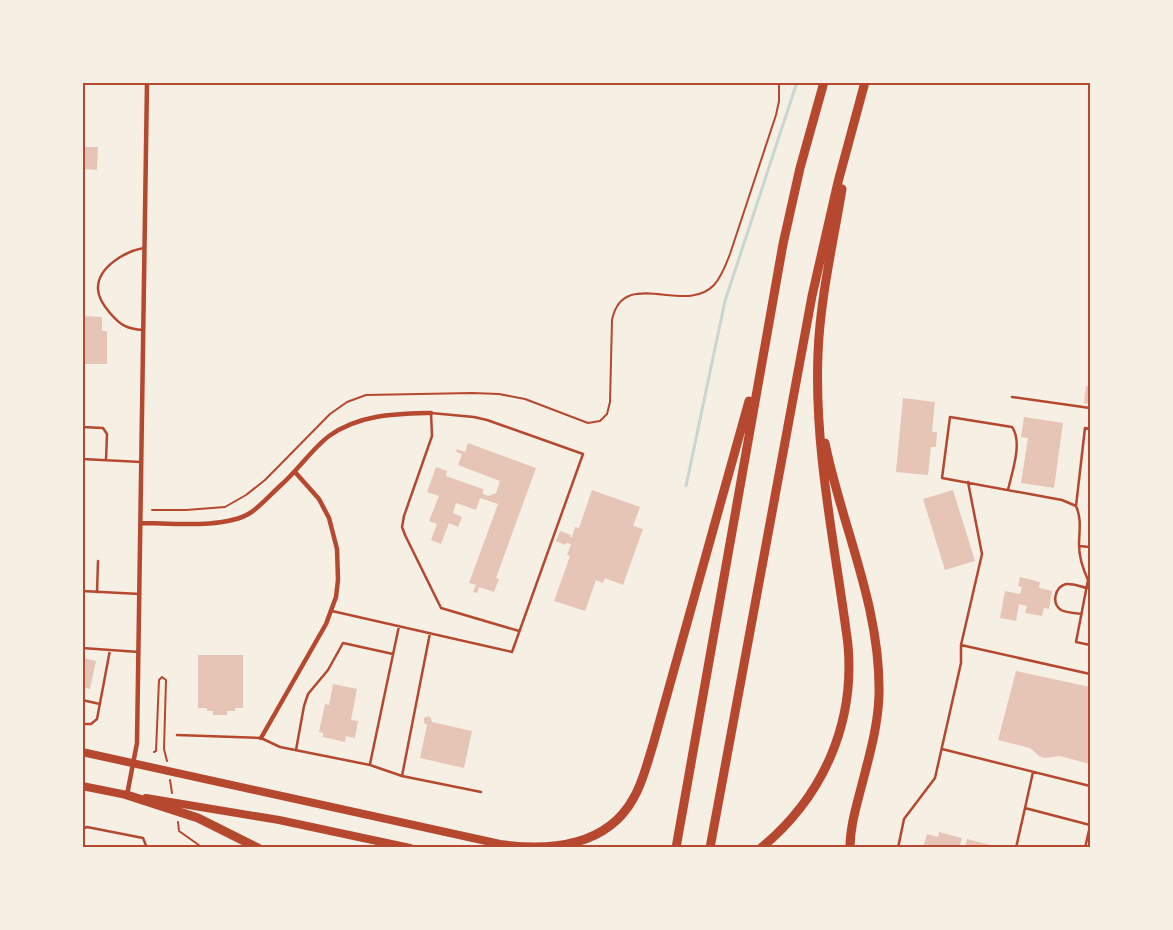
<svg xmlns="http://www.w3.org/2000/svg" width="1173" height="930" font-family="Mulish,sans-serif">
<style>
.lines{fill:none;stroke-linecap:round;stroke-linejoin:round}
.stream{stroke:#c9d6d2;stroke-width:3}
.building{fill:#e6c5b7}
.path{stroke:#b5482f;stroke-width:2}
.service{stroke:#b5482f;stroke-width:2.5}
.minor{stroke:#b5482f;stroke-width:4.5}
.primary{stroke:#b5482f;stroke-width:8}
.trunk{stroke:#b5482f;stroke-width:8}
.motorway{stroke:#b5482f;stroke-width:9}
.neatline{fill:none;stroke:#b5482f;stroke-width:2}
</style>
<rect width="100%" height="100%" fill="#f6efe4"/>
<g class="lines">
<path class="stream" d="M686,486L725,301L797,82"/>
</g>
<path class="building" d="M82,147H98L97,170L85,169V165H82Z
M82,316L102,317V331H107V364H82Z
M1086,386H1090V404L1084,403Z
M903,398L935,402L932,432H937L936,447H931L928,475L896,472Z
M1024,417L1063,423L1054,488L1021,483L1028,438L1021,437Z
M468,443L536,468L496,578L499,579L494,592L479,587L477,593L473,592L476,585L469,583L498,504L480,498L476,510L456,503L453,513L462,517L458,527L449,523L441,544L431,540L437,524L429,521L439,496L427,492L436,467L447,471L446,476L483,489V494L488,496L496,493L500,481L458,465L462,454L456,452L457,449L465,452Z
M592,490L640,507L633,526L643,529L623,585L605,578L603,583L596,580L585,611L554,601L570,556L567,555L571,544L566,543L565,545L556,541L560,531L571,535L570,537H572L575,527L579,528Z
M953,490L975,561L945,570L923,499Z
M1020,577L1040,582L1039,588L1052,591L1049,609L1044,608L1042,616L1025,613L1027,606L1019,604L1016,621L1000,618L1005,591L1020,594L1022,587L1018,586Z
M198,655H243V708H235V711H227V715H213V711H207V708H198Z
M82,658L96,661L90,689L82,687Z
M1016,671L1090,687V764L1060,756L1044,758L1039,756L1030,748L998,740Z
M333,684L357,689L351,720L358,721L355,738L346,736L345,742L323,737V733L319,732L325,704L329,705Z
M428,716L431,718L432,722L472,731L464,768L420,758L427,725L424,723V718Z
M939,832L962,838L959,848H923L927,834L938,837Z
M967,839L998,847V848H965Z"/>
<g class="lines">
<path class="path" d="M152,510H186L225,507L246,495L265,480L330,414L347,402L366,395L472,393L499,394L525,399L588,423L600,421L607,414L610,402L612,320C623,266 685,316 714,285C722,276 726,264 730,254L776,115L779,101V82
M154,752L156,751L159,680L162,677L166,680L164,749L167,761
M170,780L172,793
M178,822L179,831L203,848"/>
<path class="service" d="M143,330C127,329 120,325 110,313C104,306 98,298 98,289C97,267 126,251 144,248
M1012,397L1090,408
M82,427L103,428L107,434L106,460
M82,459L141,462
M1008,490C1012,472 1023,442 1012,427L950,417L942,478L1062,500L1076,506C1082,519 1079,532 1079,545C1079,558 1083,569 1088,580L1090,581
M1076,506L1085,428L1090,429
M1079,546L1090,547
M1088,580L1076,642L1090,645
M82,591L140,594
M97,592L98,561
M332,611L512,652L583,454L487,420L474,417L431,413L432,436L404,516L402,527L405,535L441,608L519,631
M1081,614C1075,613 1067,613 1061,610C1051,603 1055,587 1066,584C1073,583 1081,587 1087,588
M961,645L1090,674
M82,648L139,652
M82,700L100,704
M82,724H91L97,719L110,650
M177,735L261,738L280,747L370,765L402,776L481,792
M942,749L1090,786
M296,750L304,706L308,694L328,670L343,643L393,654
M370,764L399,626
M402,776L430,633
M1025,808L1033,772
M82,829L87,827L143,838L147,848
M898,848L904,819L935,778L961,663V645L982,554L968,482
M1016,848L1025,808L1090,825
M1085,848L1090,826"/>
<path class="minor" d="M141,523C170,523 225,529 250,513C261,506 271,494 281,485C297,471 313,448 329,436C360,414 395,414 431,413
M261,738L326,624L336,597L338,580L337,549L329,518L319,499L295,472
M127,795L137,743L147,82"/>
<path class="primary" d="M146,798L279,820L410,848"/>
<path class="trunk" d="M82,752L509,846
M82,786L127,795"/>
<path class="motorway" d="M825,443C842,527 881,607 879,695C878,727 869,757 861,788C856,808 850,827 850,848
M127,795L198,818L258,848
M504,845C551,851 607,846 633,799C643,783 647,763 653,745L749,401
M676,848L783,244L800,168L824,82
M710,848L812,296L838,182L865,82
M761,848C823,797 855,724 848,645C836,549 814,452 818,354C820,299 833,244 842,189"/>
</g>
<rect width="1173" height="930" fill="none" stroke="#f6efe4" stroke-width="168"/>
<rect x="84" y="84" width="1005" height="762" class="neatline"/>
</svg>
